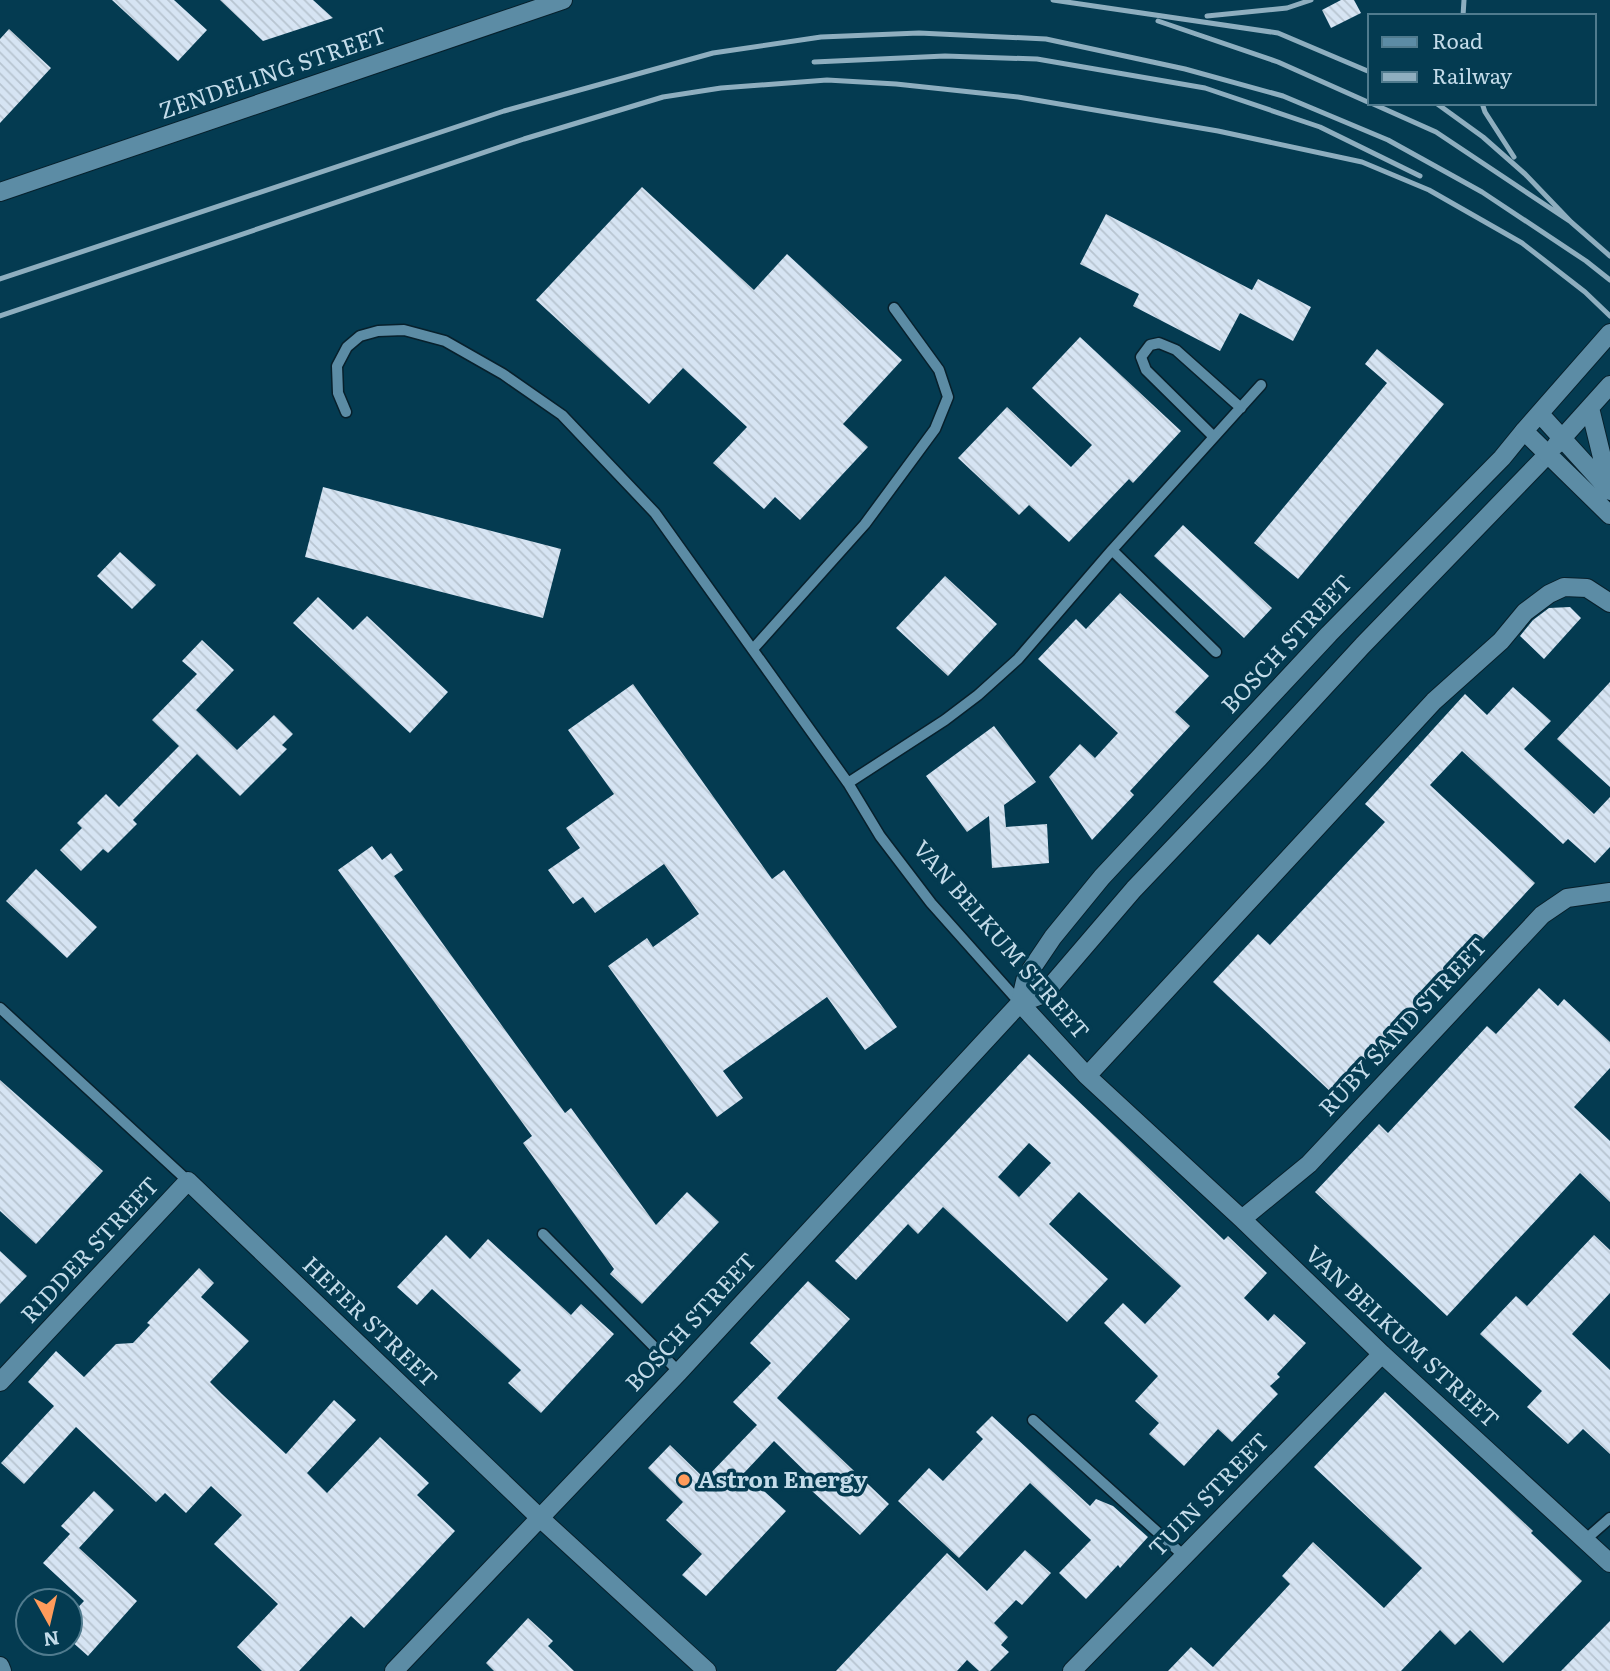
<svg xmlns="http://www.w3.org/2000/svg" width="1610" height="1671" font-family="Literata,serif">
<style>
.building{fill:url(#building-back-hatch);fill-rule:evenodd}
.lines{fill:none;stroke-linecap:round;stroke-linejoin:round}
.service-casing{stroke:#07202c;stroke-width:13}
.minor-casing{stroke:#07202c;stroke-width:20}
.tertiary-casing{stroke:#07202c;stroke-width:20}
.service{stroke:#5c8ca5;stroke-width:10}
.minor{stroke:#5c8ca5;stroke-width:18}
.tertiary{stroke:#5c8ca5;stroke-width:18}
.rail{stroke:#8eaebf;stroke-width:5}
.poi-dot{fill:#ff9b5b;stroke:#043b51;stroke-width:2.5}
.labels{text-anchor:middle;stroke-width:7;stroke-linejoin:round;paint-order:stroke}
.street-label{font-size:23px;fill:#c3dbe9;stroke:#043b51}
.poi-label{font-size:23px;font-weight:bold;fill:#c3dbe9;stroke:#043b51;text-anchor:start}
</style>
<defs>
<pattern id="building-back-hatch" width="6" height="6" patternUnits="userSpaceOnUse" patternTransform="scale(1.75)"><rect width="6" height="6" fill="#d6e4f3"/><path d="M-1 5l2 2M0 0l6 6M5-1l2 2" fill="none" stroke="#b7c4d0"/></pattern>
</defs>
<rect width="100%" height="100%" fill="#043b51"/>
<path class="building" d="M112,0H174L207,30L178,61Z
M220,0H313L333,18L263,41Z
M1341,0H1354L1361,13L1331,28L1322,10Z
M9,29L51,68L0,123V39Z
M642,187L754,290L787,254L902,360L843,424L868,447L800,520L775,497L764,509L713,463L747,427L683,368L649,404L536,300Z
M1106,214L1252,290L1258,279L1311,307L1293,341L1240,313L1220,351L1133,306L1139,294L1080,264Z
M1080,337L1181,431L1133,483L1129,479L1069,542L1029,505L1019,515L958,458L1007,407L1071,467L1092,445L1032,388Z
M1377,349L1444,404L1298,579L1254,543L1387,383L1365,364Z
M323,487L561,549L543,618L305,557Z
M1183,525L1272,608L1244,638L1154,556Z
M120,552L156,585L132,609L97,576Z
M945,576L997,624L948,676L896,628Z
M1120,593L1209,676L1175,712L1190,726L1130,791L1134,795L1092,840L1049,777L1080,744L1095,758L1118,733L1038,659L1076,619L1086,629Z
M318,597L353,630L367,616L448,692L410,733L293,623Z
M1570,607L1581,618L1544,659L1520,636L1533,620L1549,608Z
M202,640L234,670L196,710L237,750L274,715L293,734L282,745L287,749L240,796L197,754L133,820L137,824L108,853L103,849L81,871L60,850L82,828L77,823L106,794L119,807L179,746L152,720L197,674L182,661Z
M1610,682V787L1557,739Z
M633,684L772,879L784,870L897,1027L865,1050L827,997L723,1071L743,1098L717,1117L608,966L647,938L653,947L699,914L664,864L595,913L583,897L573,904L548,870L580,848L566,828L614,794L568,730Z
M1513,687L1551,721L1524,749L1594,814L1610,797V847L1595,863L1568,839L1563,844L1462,751L1430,785L1535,883L1394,1035L1391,1032L1333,1094L1213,982L1258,934L1270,945L1385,822L1365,804L1465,694L1487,715Z
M994,726L1036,782L1004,805L1006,827L1047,824L1049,863L992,868L989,816L967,832L926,776Z
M372,846L382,860L391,853L403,870L394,876L565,1113L571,1108L656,1225L687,1192L719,1222L642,1304L610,1274L614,1269L523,1143L532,1136L338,870Z
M36,869L97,927L67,958L6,901Z
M1539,988L1558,1006L1564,999L1610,1042V1068L1574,1107L1610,1141V1202L1580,1173L1447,1316L1315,1192L1379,1124L1388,1133L1487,1026L1496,1034Z
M1029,1054L1224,1240L1228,1236L1267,1273L1244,1298L1268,1321L1274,1314L1306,1343L1277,1374L1280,1377L1270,1386L1278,1394L1232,1442L1218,1429L1184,1466L1149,1434L1159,1423L1135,1401L1158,1376L1104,1323L1123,1303L1145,1324L1181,1286L1079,1192L1049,1224L1108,1279L1067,1322L943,1207L918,1234L908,1224L856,1280L835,1261ZM1029,1143L1051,1163L1019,1197L998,1177Z
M0,1080L103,1171L36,1244L0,1211Z
M446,1235L470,1259L488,1239L571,1315L581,1304L614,1334L541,1413L508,1383L521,1370L432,1289L417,1305L397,1287Z
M1594,1235L1610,1250V1293L1572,1334L1610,1370V1454L1583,1429L1568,1444L1527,1407L1542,1391L1480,1334L1516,1296L1527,1306Z
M0,1251L27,1276L0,1304Z
M199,1268L214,1283L201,1297L249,1341L210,1382L222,1394L286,1454L334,1400L356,1420L307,1473L327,1493L380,1437L429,1483L417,1495L455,1531L364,1628L351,1616L299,1671H262L237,1647L278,1604L214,1544L242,1515L211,1486L186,1513L165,1493L156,1502L76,1427L24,1484L1,1463L54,1406L28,1382L56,1351L84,1377L116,1344L133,1343L150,1325L147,1323Z
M808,1281L850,1319L777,1398L889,1504L860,1535L812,1491L818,1484L774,1441L744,1473L786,1511L706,1596L682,1575L702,1554L666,1520L683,1502L648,1468L670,1445L705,1479L757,1425L733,1402L771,1363L750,1343Z
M1385,1392L1533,1531L1531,1533L1582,1581L1503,1663L1470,1630L1455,1645L1440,1630L1401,1671H1168L1191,1647L1213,1667L1290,1584L1282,1576L1313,1542L1384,1608L1422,1568L1314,1467Z
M992,1416L1090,1506L1096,1499L1113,1506L1148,1537L1120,1568L1118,1565L1086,1599L1059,1573L1091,1540L1030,1483L959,1558L898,1501L929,1468L943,1481L983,1439L976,1432Z
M94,1491L114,1510L79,1548L137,1601L88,1656L70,1640V1616L84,1601L43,1563L70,1534L61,1526Z
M1025,1550L1051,1573L1022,1605L1016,1600L994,1623L1008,1637L1001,1645L1009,1652L990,1671H979L967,1660L957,1671H836L947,1553L987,1591Z
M528,1618L553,1641L548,1646L574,1671H494L486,1663Z
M1610,1621V1671H1561Z"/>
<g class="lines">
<g class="service-casing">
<path id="service" d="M346,412L338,393L337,366L347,347L360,336L378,331L404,330L445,341L503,374L562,415L655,513L848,783L880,836L931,903L1020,1003
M1214,437L1146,370L1141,357L1150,345L1159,343L1176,350L1241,408
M1112,550L1216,652
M753,649L865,524L935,429L948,397L939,370L894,308
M848,783L945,720L978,695L1018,659L1112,550L1261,385
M0,1008L188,1181
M543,1234L679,1372
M1033,1420L1184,1556
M1585,1540L1610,1518"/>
</g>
<g class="minor-casing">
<path id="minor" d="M0,192L563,0
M1020,1003L1087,1076L1242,1219L1382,1354L1610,1563
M1020,1003L1026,977L1053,937L1102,877L1329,634L1502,458L1524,431
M1087,1076L1434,701L1501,641L1525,612L1549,594L1564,587L1587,588L1610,603
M1242,1219L1309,1164L1542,915L1567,898L1610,892
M0,1382L188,1181L540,1518L707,1671
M0,1666L2,1671
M394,1671L679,1372L1020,1003L1044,994L1134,889L1259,758L1363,645L1548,454
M1072,1671L1382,1354"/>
</g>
<g class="tertiary-casing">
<path id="tertiary" d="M1610,333L1524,431L1610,515
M1590,408L1609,486
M1540,414L1610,491
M1556,445L1610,385"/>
</g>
<use href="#service" class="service"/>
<use href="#minor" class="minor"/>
<use href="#tertiary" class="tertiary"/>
<path class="rail" d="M1053,0L1278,33L1370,72
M1207,16L1287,8L1311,0
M1463,16L1464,0
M1158,21L1278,62L1370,103
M814,62L945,56L1037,59L1205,88L1320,127L1420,176
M1371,103L1436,132L1571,222
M1436,103L1483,137L1525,174L1571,222L1610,256
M1482,103L1485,112L1514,157
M0,279L504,111L713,53L821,37L919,33L1046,39L1185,69L1283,96L1388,140L1482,192L1586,261L1610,280
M0,316L524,139L663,97L721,88L827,80L896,84L1018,97L1218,131L1362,162L1429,190L1522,243L1585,292L1610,316"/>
</g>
<circle class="poi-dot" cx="684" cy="1480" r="7"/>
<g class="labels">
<g class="street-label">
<text transform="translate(273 73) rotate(-19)" y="8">ZENDELING STREET</text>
<text transform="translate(1287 644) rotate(-47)" y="8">BOSCH STREET</text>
<text transform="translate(1001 940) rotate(49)" y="8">VAN BELKUM STREET</text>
<text transform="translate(1403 1027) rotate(-47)" y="8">RUBY SAND STREET</text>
<text transform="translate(90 1250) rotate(-47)" y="8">RIDDER STREET</text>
<text transform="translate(370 1322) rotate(44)" y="8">HEFER STREET</text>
<text transform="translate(691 1322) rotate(-47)" y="8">BOSCH STREET</text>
<text transform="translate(1402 1337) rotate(43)" y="8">VAN BELKUM STREET</text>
<text transform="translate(1209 1495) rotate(-46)" y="8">TUIN STREET</text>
</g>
<g class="poi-label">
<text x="698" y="1488">Astron Energy</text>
</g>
</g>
<rect x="1368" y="14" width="228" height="91" fill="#043b51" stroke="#507b8e" stroke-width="2"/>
<rect x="1382" y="37" width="35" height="10" fill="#5c8ca5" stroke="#507b8e" stroke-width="2"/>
<text x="1432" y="49" font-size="21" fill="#c3dbe9">Road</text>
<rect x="1382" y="72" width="35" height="10" fill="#8eaebf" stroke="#507b8e" stroke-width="2"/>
<text x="1432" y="84" font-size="21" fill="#c3dbe9">Railway</text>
<g transform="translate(49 1622) rotate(172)"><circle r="33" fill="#043b51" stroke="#507b8e" stroke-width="2"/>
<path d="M0-5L12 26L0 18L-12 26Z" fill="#ff9b5b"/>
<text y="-10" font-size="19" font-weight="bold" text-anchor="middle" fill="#c3dbe9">N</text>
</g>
</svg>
